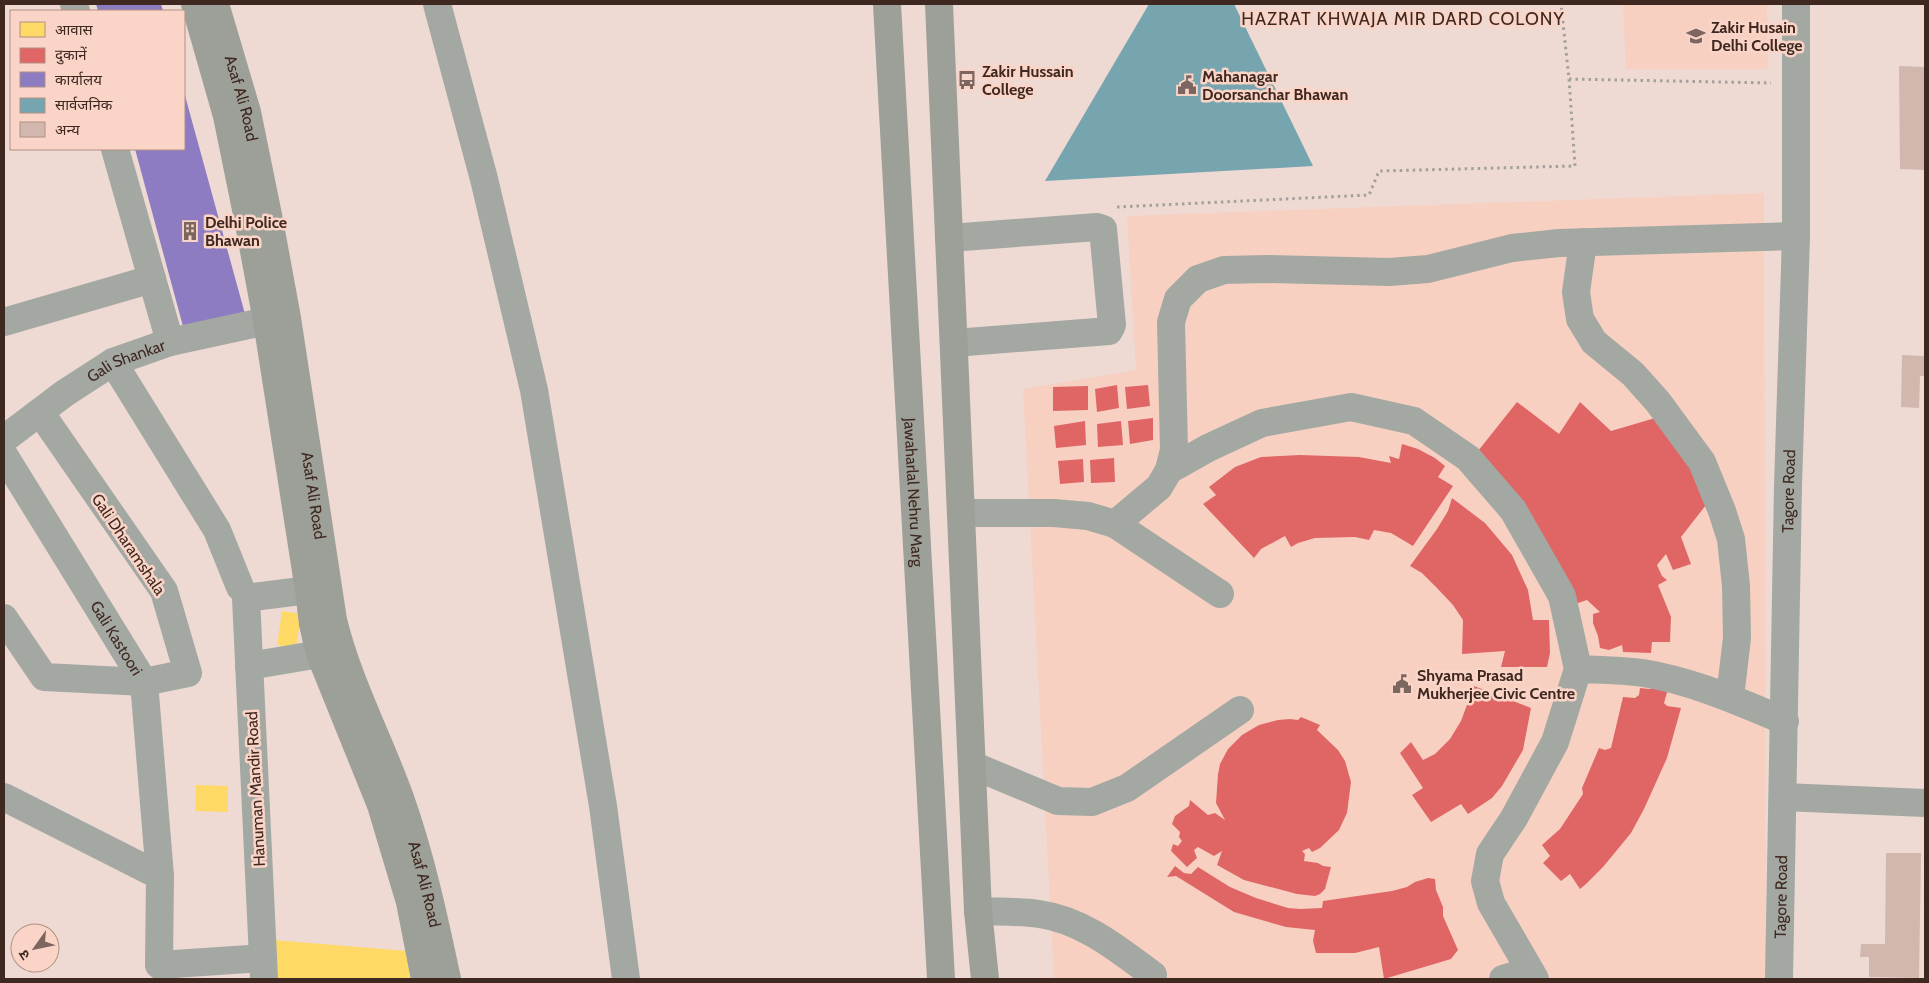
<svg xmlns="http://www.w3.org/2000/svg" width="1929" height="983" font-family="Cabin,'Noto Sans Devanagari',sans-serif">
<style>
.built{fill:#f7d0c1}
.homes{fill:#ffd966}
.shops{fill:#e06666}
.offices{fill:#8e7cc3}
.public{fill:#76a5af}
.building{fill:#d1b7ae}
.lines{fill:none;stroke-linecap:round;stroke-linejoin:round}
.path{stroke:#a2a09b;stroke-width:3;stroke-dasharray:2.5 4;stroke-linecap:butt}
.minor{stroke:#a3a8a3;stroke-width:28}
.major{stroke:#9ca099;stroke-width:28}
.labels{text-anchor:middle;stroke-width:5;stroke-linejoin:round;paint-order:stroke}
.poi-label{font-size:16px;font-weight:bold;fill:#3f2820;stroke:#fad5c7;text-anchor:start}
.street-label{font-size:16px;fill:#3f2820;stroke:#fad5c7}
.neighbourhood-label{font-size:18px;letter-spacing:1px;fill:#3f2820;stroke:#fad5c7}
</style>
<rect width="100%" height="100%" fill="#eedad3"/>
<path class="built" d="M1623,4H1767L1768,69H1626Z
M1764,193L1766,979H1054L1023,389L1136,370L1127,216Z"/>
<path class="homes" d="M282,611L301,614L296,648L277,645Z
M196,785L228,786V812L195,811Z
M273,940L407,951L410,979H273Z"/>
<path class="shops" d="M1117,385L1119,408L1097,412L1095,389Z
M1148,385L1150,406L1127,409L1125,387Z
M1088,386V410L1053,411V387Z
M1517,402L1559,434L1580,402L1611,431L1662,416L1713,496L1681,537L1691,564L1673,570L1666,554L1657,565L1662,576L1667,580L1658,585L1671,617L1670,642H1652L1651,653L1623,652L1622,645L1609,650L1600,648L1598,636L1593,623V614L1600,612L1587,600L1578,603L1569,596L1478,451Z
M1153,418V440L1130,444L1128,421Z
M1085,421L1086,445L1056,448L1054,426Z
M1121,421L1123,445L1098,447L1097,424Z
M1402,444L1418,449L1435,458L1445,466L1438,477L1453,486L1413,546L1391,533L1374,530L1369,540L1355,537L1315,538L1298,543L1291,547L1285,536L1261,549L1254,558L1203,504L1216,495L1209,487L1235,467L1261,457L1300,455L1359,457L1391,463L1389,456L1399,459Z
M1114,458L1115,482L1091,483L1090,460Z
M1083,459L1084,482L1060,484L1058,461Z
M1452,498L1485,523L1512,555L1528,590L1533,620H1549L1550,653L1547,667H1501L1505,651L1462,654L1463,620L1453,605L1436,587L1422,573L1410,566L1437,529L1448,511Z
M1474,686L1531,708L1523,750L1502,786L1492,798L1468,814L1461,804L1431,822L1412,795L1423,788L1400,753L1411,742L1423,760L1435,754L1450,739L1461,721Z
M1664,686L1668,689L1664,703L1667,706L1681,708L1667,758L1644,809L1631,833L1603,867L1586,884L1580,889L1570,874L1561,881L1543,863L1550,856L1542,845L1560,829L1583,794L1582,788L1599,748L1605,750L1611,748L1623,697L1635,698L1639,695L1640,688L1649,689Z
M1301,717L1320,725L1317,730L1338,750L1345,761L1351,782L1347,813L1339,830L1320,848L1312,852L1309,848L1302,851L1305,854L1304,861L1318,863L1323,866L1331,867L1325,889L1320,894L1315,896L1297,894L1244,880L1217,865L1222,851L1214,856L1198,847L1194,850L1197,858L1187,867L1171,851L1173,844L1178,846L1182,841L1179,837L1180,832L1172,824L1175,816L1189,806L1190,800L1208,815L1215,813L1225,820L1216,803L1218,774L1220,764L1228,749L1242,735L1259,725L1278,720L1290,719L1298,720Z
M1175,866L1184,873L1191,874L1198,867L1230,887L1256,898L1288,908L1300,909L1322,908L1323,901L1392,891L1407,887L1415,882L1428,878L1435,879L1436,890L1443,907V916L1458,950L1451,959L1384,979L1379,947L1355,953H1316L1313,941L1315,930L1286,927L1234,912L1176,876L1167,877Z"/>
<path class="offices" d="M96,4H161L163,11H98Z
M184,92L245,314L184,330L135,149H184Z"/>
<path class="public" d="M1149,4H1234L1313,166L1045,181Z"/>
<path class="building" d="M1899,66L1925,67V170L1900,169Z
M1902,355L1925,356V376H1920L1919,408L1901,407Z
M1886,853H1921L1919,978L1869,977V957H1860L1861,944H1885Z"/>
<g class="lines">
<path class="path" d="M1569,79L1771,83
M1117,207L1369,195L1379,171L1575,166L1569,79L1561,4"/>
<g class="minor">
<path d="M74,4L76,11"/>
<path d="M437,4L484,179L534,390L603,806L626,979"/>
<path d="M115,149L170,342"/>
<path d="M949,238L1097,227L1103,229L1112,325L1109,331L954,343"/>
<path d="M1583,242L1576,292L1580,319L1594,342L1633,374L1658,402L1702,462L1722,511L1731,539L1736,586L1737,638L1730,697"/>
<path d="M4,322L152,279"/>
<path d="M113,362L217,530L240,587"/>
<path id="s1" d="M4,439L65,393L113,362L170,342L267,321"/>
<path id="s2" d="M4,455L144,682L160,876"/>
<path d="M1169,470L1174,450L1171,322L1178,299L1198,279L1224,270L1267,269L1389,272L1428,269L1512,248L1559,243L1796,236"/>
<path d="M961,513H1054L1088,516L1115,524L1220,594"/>
<path d="M1115,524L1159,487L1169,470L1208,448L1262,423L1351,407L1414,421L1468,458L1513,510L1562,596L1578,669L1555,742L1514,818L1490,854L1485,881L1491,903L1535,979"/>
<path d="M4,618L44,677L144,682L188,673L164,591L40,412"/>
<path d="M249,666L320,654"/>
<path d="M1578,669C1600,670 1622,670 1643,673C1693,681 1739,702 1785,721"/>
<path d="M972,765L1058,801L1092,802L1127,788L1240,710"/>
<path d="M4,797L160,876L159,965L263,958"/>
<path d="M1783,797L1925,803"/>
<path d="M978,911C998,912 1019,911 1039,914C1083,920 1119,950 1153,975"/>
<path d="M264,979L246,598L309,590"/>
<path d="M1503,979L1530,971"/>
<path id="s3" d="M1779,979L1788,486L1796,236V4"/>
</g>
<g class="major">
<path d="M195,4L227,116L249,224L267,321L309,590L313,624L320,654L381,805L410,902L425,979"/>
<path id="s4" d="M215,4L247,112L269,220L287,318L333,620C348,682 379,739 400,798C421,857 434,918 447,979"/>
<path id="s5" d="M887,4L941,979"/>
<path d="M939,4L978,911L985,979"/>
</g>
</g>
<defs>
<g id="university-bare" transform="scale(1.5)"><path d="M0-5L7-2L0 1L-7-2ZM-4 1L0 2.5L4 1V4Q0 6-4 4Z" fill="#7c665f" stroke="#fad5c7" stroke-width="2.5" paint-order="stroke"/></g>
<g id="bus-bare" transform="scale(1.5)"><path d="M-5-6H5V4H4V6H2V4H-2V6H-4V4H-5ZM-3.5-4V0h7V-4ZM-3.5 1.2v1.5H-2V1.2ZM2 1.2v1.5H3.5V1.2Z" fill="#7c665f" stroke="#fad5c7" stroke-width="2.5" paint-order="stroke"/></g>
<g id="civic-bare" transform="scale(1.5)"><path d="M-.6-6.5H3V-4.5H.6V-3L4-1V1h2V6H-6V1h2V-1L-.6-3ZM-1.2 2.5V6h2.4V2.5Z" fill="#7c665f" stroke="#fad5c7" stroke-width="2.5" paint-order="stroke"/></g>
<g id="building-bare" transform="scale(1.5)"><path d="M-4-6H4V6H1V3H-1V6H-4ZM-2.5-4.3h1.7v1.8h-1.7ZM.8-4.3h1.7v1.8H.8ZM-2.5-1h1.7V.8h-1.7ZM.8-1h1.7V.8H.8Z" fill="#7c665f" stroke="#fad5c7" stroke-width="2.5" paint-order="stroke"/></g>
</defs>
<g fill-rule="evenodd">
<use href="#university-bare" x="1696" y="36"/>
<use href="#bus-bare" x="967" y="80"/>
<use href="#civic-bare" x="1187" y="85"/>
<use href="#building-bare" x="190" y="231"/>
<use href="#civic-bare" x="1402" y="684"/>
</g>
<g class="labels">
<g class="poi-label">
<text x="1711" y="33">Zakir Husain<tspan x="1711" dy="18">Delhi College</tspan></text>
<text x="982" y="77">Zakir Hussain<tspan x="982" dy="18">College</tspan></text>
<text x="1202" y="82">Mahanagar<tspan x="1202" dy="18">Doorsanchar Bhawan</tspan></text>
<text x="205" y="228">Delhi Police<tspan x="205" dy="18">Bhawan</tspan></text>
<text x="1417" y="681">Shyama Prasad<tspan x="1417" dy="18">Mukherjee Civic Centre</tspan></text>
</g>
<g class="street-label">
<text dy="6" stroke="none"><textPath href="#s4" startOffset="98">Asaf Ali Road</textPath></text>
<text dy="6" stroke="none"><textPath href="#s1" startOffset="146">Gali Shankar</textPath></text>
<text dy="6" stroke="none"><textPath href="#s3" startOffset="488">Tagore Road</textPath></text>
<text dy="6" stroke="none"><textPath href="#s5" startOffset="489">Jawaharlal Nehru Marg</textPath></text>
<text dy="6" stroke="none"><textPath href="#s4" startOffset="502">Asaf Ali Road</textPath></text>
<text transform="translate(129 544) rotate(56)" y="6">Gali Dharamshala</text>
<text dy="6" stroke="none"><textPath href="#s2" startOffset="215">Gali Kastoori</textPath></text>
<text transform="translate(255 789) rotate(-93)" y="6">Hanuman Mandir Road</text>
<text dy="6" stroke="none"><textPath href="#s4" startOffset="908">Asaf Ali Road</textPath></text>
<text dy="6" stroke="none"><textPath href="#s3" startOffset="82">Tagore Road</textPath></text>
</g>
<g class="neighbourhood-label">
<text x="1403" y="25">HAZRAT KHWAJA MIR DARD COLONY</text>
</g>
</g>
<rect width="1929" height="983" fill="none" stroke="#3f2820" stroke-width="10"/>
<rect x="10" y="10" width="175" height="140" fill="#fad5c7" stroke="#af9084"/>
<rect x="20" y="22" width="25" height="15" fill="#ffd966" stroke="#af9084"/>
<text x="55" y="35" font-size="15" fill="#3f2820">आवास</text>
<rect x="20" y="48" width="25" height="15" fill="#e06666" stroke="#af9084"/>
<text x="55" y="60" font-size="15" fill="#3f2820">दुकानें</text>
<rect x="20" y="72" width="25" height="15" fill="#8e7cc3" stroke="#af9084"/>
<text x="55" y="85" font-size="15" fill="#3f2820">कार्यालय</text>
<rect x="20" y="98" width="25" height="15" fill="#76a5af" stroke="#af9084"/>
<text x="55" y="110" font-size="15" fill="#3f2820">सार्वजनिक</text>
<rect x="20" y="122" width="25" height="15" fill="#d1b7ae" stroke="#af9084"/>
<text x="55" y="135" font-size="15" fill="#3f2820">अन्य</text>
<g transform="translate(35 948) rotate(237)"><circle r="24" fill="#fad5c7" stroke="#af9084"/>
<path d="M0-4L9 19L0 12L-9 19Z" fill="#7c665f"/>
<text y="-8" font-size="14" font-weight="bold" text-anchor="middle" fill="#3f2820">उ</text>
</g>
</svg>
